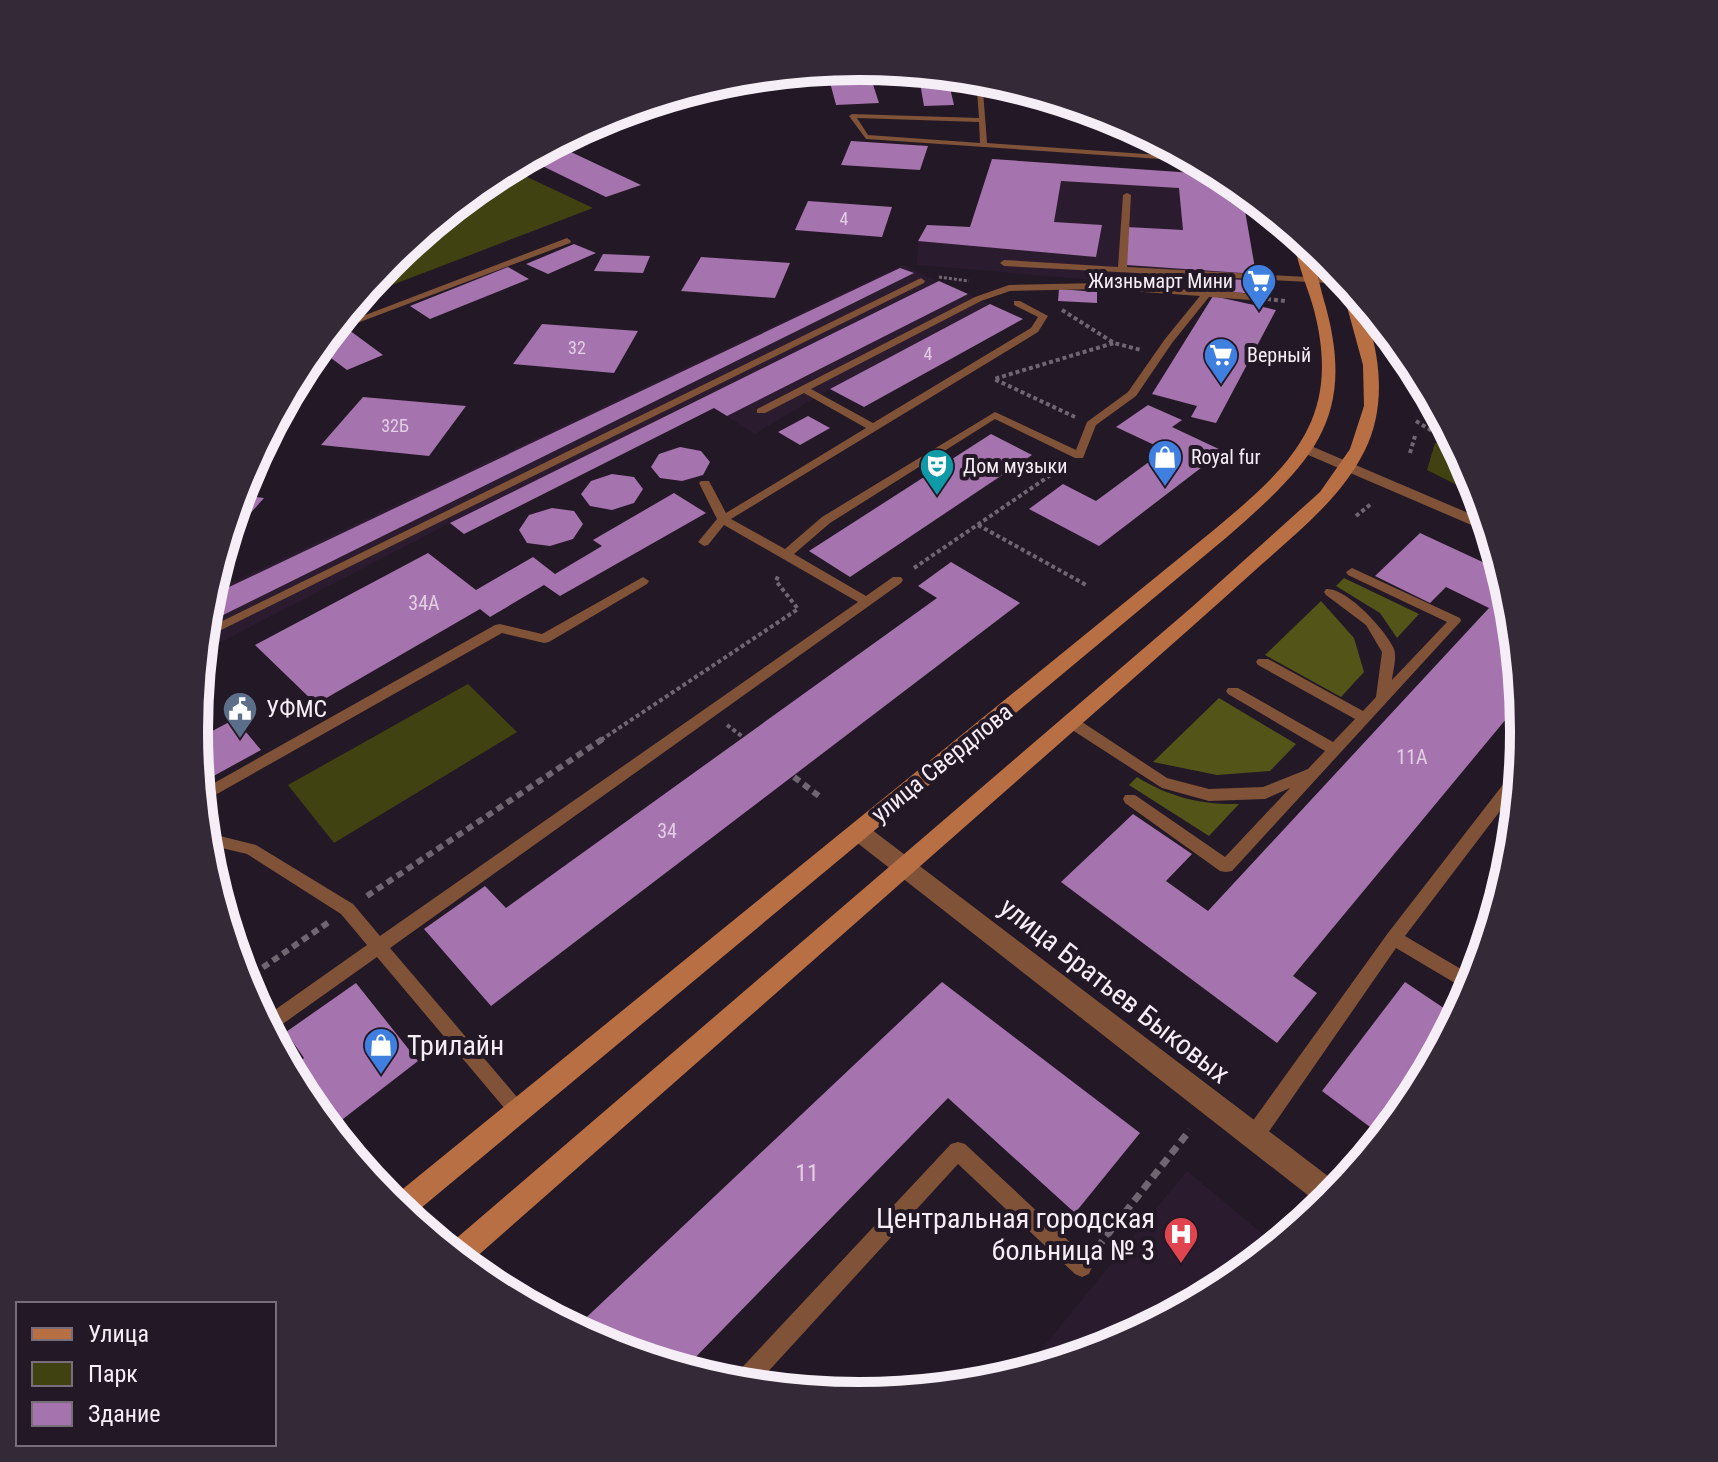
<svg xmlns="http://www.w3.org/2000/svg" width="1718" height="1462" font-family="'Roboto Condensed',sans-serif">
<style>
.built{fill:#2b1b2e}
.green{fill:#404211}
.forest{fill:#525418}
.building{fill:#a573ad}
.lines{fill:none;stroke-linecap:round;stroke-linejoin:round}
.path-far3{stroke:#706672;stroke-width:3;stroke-dasharray:3 2;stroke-linecap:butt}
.path-far2{stroke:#706672;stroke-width:4;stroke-dasharray:4 3;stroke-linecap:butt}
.path-far1{stroke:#706672;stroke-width:6;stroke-dasharray:7 5;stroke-linecap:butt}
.path{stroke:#706672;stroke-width:7;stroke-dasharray:9 6;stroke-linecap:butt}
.service{fill:#805238;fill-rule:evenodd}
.minor{fill:#805238;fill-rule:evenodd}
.secondary{fill:#b96f44;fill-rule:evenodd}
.labels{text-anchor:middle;stroke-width:8;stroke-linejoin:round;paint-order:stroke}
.far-number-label{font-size:18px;fill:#e2cfe4}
.far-poi-label{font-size:20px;fill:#f6eef7;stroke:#231825;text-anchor:start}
.number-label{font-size:20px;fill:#e2cfe4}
.poi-label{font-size:24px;fill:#f6eef7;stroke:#231825;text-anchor:start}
.street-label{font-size:24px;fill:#f6eef7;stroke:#231825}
.near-number-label{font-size:24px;fill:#e2cfe4}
.near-street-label{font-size:28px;fill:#f6eef7;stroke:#231825}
.near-poi-label{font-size:28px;fill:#f6eef7;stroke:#231825;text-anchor:start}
.rim{fill:none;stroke:#f6eef7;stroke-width:10}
</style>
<rect width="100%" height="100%" fill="#231825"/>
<path class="built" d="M992,159L1221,174L1241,188L1259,294L917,265L918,241L927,225L971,226Z
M902,265L990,304L830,389L755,434L713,408L464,534L450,523L202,652L209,593Z
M1187,1171L1276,1245L1228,1284L1113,1346L1022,1373Z"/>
<path class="green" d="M508,168L593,208L358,298L389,260L490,178Z
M1435,443C1460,446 1471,470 1478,492L1467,490L1427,470Z
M468,684L517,732L334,843L288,785Z"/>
<path class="forest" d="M1344,578L1419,614L1397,638L1380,613L1336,586Z
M1321,601L1354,638L1364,672L1341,697L1265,655Z
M1219,698L1296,744L1270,771L1217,775L1153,762Z
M1137,777C1169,797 1202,805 1239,804L1209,836L1129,785Z"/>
<path class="building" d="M868,69L879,103L836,105L827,71Z
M886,71L947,75L954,105L924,106L920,83L887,84Z
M851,141L928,146L920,170L841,165Z
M554,144L641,185L606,197L526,158Z
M992,159L1208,174L1207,167L1241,188L1256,274L1127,265V227L1183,230L1179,188L1061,181L1054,222L1102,225L1096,257L918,241L927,225L970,227Z
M808,201L892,207L882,237L795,230Z
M574,244L596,253L548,274L526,264Z
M603,254L650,256L643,273L594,271Z
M701,257L790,263L775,298L681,291Z
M508,267L529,279L430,319L410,306Z
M900,268L914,273L205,624L208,597Z
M1200,277L1258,281L1259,294L1200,290Z
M939,281L968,294L727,416L714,408L464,534L450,523Z
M1059,289L1097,292V303L1058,301Z
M1213,296L1276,310L1216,423L1191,417L1197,406L1152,394Z
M990,304L1023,319L864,407L830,389Z
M542,324L638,331L614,373L513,364Z
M349,330L383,355L347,370L331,358L302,369L325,339Z
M363,397L466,406L429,456L321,445Z
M1148,405L1182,420L1172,427L1223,451L1099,546L1029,509L1063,484L1096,501L1165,450L1116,427Z
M808,416L830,428L800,445L778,432Z
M991,434L1032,455L850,577L809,551Z
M680,447L701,451L710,462L703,475L682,481L660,478L651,467L659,454Z
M612,474L634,477L643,489L634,503L612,510L590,506L581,494L591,481Z
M674,493L706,513L560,596L544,585L490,617L480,609L316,704L255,645L428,553L476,590L533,557L555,574L602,546L593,540Z
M239,495L264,498L225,542Z
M552,508L574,511L583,524L573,539L550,546L527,543L519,530L529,515Z
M1420,533L1502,571L1511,602L1521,701L1293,976L1317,993L1277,1043L1061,882L1133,814L1192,854L1166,881L1208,911L1489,608L1446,587L1430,603L1375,576Z
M951,562L1020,603L491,1006L424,929L485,886L506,908L937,598L918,586Z
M235,719L261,750L199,784L195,740Z
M942,982L1140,1133L1075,1213L948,1098L684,1369L604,1345L574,1329Z
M1405,982L1457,1017L1412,1101L1382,1136L1322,1091Z
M356,983L418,1061L330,1129L306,1100L289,1068L304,1058L286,1032Z"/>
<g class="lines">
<path class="path-far3" d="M939,277L969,281"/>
<path class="path-far2" d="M1267,299L1286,301
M1062,310L1114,343L1141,350
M1075,417L994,379L1114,343
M1416,421L1458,447
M1410,453L1415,436
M1356,516L1371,504
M978,525L1088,586
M914,568L1061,468
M727,725L743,737
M601,740L798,609L776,581L779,574"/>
<path class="path-far1" d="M794,777L819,796
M367,896L604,738
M243,981L329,922"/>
<path class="path" d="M1097,1248L1190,1130"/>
<path class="service" d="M976,78H982L987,143L1188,157L1193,159L1190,161L866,139L849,116L852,114L979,118ZM857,118L979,122L980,143L868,135Z
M1095,111L1102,113L1109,134L1102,132Z
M1127,193L1131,195L1127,267L1344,279L1348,284L1004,266L1000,263L1004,260L1118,267L1123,195Z
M567,238L571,241L570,243L328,334L334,327Z
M921,278L925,281L924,283L203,639L204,630Z
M1101,283L1204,291L1208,289L1251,294L1255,297L1251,300L1209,297L1172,343L1136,396L1096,425L1083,458H1075L995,419L830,523L794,554L866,596L893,577H901L903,580L901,583L390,948L523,1104L526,1110L523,1116L517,1119L511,1116L377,957L270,1033L262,1019L367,945L341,914L247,854L205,844L204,832L256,845L353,904L380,936L858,602L724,525L708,545L704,546L698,542L717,519L699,483L701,481H709L726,513L866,428L804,393L765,413H757V409L975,297L1009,285ZM1101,289L1200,296L1165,339L1128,392L1087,422L1076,450L995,412L822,517L785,549L731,519L1038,332L1048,316L1020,301H1014V305L1038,317L1031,328L873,423L811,389L981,301L1010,291Z
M1352,568L1460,618L1461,621L1232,871L1226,872L1220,871L1125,803L1123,799L1125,795H1135L1225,857L1290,788L1265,799L1209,801L1162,788L1066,726L1064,722L1066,718H1076L1167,778L1209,789L1263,787L1308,769L1325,751L1228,694L1226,691L1228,688H1238L1333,742L1355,719L1258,665L1256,662L1258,659H1268L1363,711L1376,697L1382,652L1366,625L1326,595L1324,592L1326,589C1346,587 1386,630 1394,649C1397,658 1393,671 1392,680L1447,622L1348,575L1346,572Z
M643,577L649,581L647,584L549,642L544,643L502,633L201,803L200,791L495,625L500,624L542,634Z
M1520,767L1519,786L1405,936L1476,978L1470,992L1396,948L1261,1143L1254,1145L1247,1143L1245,1136L1247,1129L1388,933L1515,769Z
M958,1142L965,1144L1089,1260L1092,1267L1089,1274L1082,1277L1075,1274L958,1164L755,1386L731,1383L734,1376L951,1144Z"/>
<path class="minor" d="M1304,443L1487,521L1490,533L1299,451L1296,448Z
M859,823L867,826L1341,1186L1323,1207L851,838L848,832L851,826Z"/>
<path class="secondary" d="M1294,232C1313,245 1317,275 1323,297C1359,417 1314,461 1227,537L409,1218L388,1201L1215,529C1293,464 1342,418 1314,310C1309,290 1291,250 1294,232Z
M1343,278C1379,322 1391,399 1365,450C1342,497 1300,530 1262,564C1211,610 1161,654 1110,699C895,888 681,1077 467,1265L445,1248L1192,607L1320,492L1350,449L1364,406L1363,365L1340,281Z"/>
</g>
<defs>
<g id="supermarket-pin" transform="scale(1.8)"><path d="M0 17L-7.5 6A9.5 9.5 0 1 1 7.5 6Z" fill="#3f7fe0" stroke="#231825"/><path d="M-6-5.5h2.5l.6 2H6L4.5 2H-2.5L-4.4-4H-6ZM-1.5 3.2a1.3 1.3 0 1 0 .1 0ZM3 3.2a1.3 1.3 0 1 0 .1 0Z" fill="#fff"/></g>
<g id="shop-pin" transform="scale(1.8)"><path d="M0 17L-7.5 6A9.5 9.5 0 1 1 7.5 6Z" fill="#3f7fe0" stroke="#231825"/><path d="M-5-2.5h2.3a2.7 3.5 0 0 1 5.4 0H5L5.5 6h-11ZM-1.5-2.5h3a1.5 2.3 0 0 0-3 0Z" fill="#fff"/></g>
<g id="theatre-pin" transform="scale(1.8)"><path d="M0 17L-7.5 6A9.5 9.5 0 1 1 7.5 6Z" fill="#0f9aa8" stroke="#231825"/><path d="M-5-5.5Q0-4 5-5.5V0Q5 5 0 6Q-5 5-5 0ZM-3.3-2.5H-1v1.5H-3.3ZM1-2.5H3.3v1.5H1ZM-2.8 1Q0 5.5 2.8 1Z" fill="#fff"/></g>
<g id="civic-pin" transform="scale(1.8)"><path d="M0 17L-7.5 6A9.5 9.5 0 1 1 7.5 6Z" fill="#5c6f8a" stroke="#231825"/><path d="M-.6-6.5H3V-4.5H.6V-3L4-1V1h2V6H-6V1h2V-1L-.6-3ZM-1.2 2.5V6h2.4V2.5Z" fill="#fff"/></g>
<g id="hospital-pin" transform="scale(1.8)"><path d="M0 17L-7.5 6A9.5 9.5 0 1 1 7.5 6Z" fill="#e0444e" stroke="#231825"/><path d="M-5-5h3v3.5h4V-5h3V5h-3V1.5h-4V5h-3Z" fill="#fff"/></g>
</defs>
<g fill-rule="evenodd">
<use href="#supermarket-pin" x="1259" y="281"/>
<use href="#supermarket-pin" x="1221" y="355"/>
<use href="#shop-pin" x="1165" y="457"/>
<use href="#theatre-pin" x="937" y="466"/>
<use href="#civic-pin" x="240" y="709"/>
<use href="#shop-pin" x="381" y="1045"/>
<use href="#hospital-pin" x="1181" y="1234"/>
</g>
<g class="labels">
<g class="far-number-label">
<text x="844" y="225">4</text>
<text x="577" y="354">32</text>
<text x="928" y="360">4</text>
<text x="395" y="432">32Б</text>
</g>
<g class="far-poi-label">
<text x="1233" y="288" text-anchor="end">Жизньмарт Мини</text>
<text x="1247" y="362">Верный</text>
<text x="1191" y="464">Royal fur</text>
<text x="963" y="473">Дом музыки</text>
</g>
<g class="number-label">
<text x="424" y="610">34А</text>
<text x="1412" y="764">11А</text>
<text x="667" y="838">34</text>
</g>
<g class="poi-label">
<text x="266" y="717">УФМС</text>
</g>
<g class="street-label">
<text transform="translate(942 763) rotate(-39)" y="8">улица Свердлова</text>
</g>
<g class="near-number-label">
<text x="807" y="1181">11</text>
</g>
<g class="near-street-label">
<text transform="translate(1115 990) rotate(38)" y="10">улица Братьев Быковых</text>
</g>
<g class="near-poi-label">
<text x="407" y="1055">Трилайн</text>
<text x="1155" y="1228" text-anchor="end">Центральная городская<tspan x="1155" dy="32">больница № 3</tspan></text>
</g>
</g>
<path d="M0 0H1718V1462H0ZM208 731a651 651 0 1 1 1302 0a651 651 0 1 1-1302 0Z" fill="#342936" fill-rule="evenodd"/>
<path class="rim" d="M208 731a651 651 0 1 1 1302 0a651 651 0 1 1-1302 0Z"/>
<rect x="16" y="1302" width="260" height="144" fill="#231825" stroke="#776e79" stroke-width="2"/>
<rect x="32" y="1328" width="40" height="12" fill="#b96f44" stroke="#776e79" stroke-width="2"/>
<text x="88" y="1342" font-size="24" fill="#f6eef7">Улица</text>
<rect x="32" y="1362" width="40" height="24" fill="#404211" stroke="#776e79" stroke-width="2"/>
<text x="88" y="1382" font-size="24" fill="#f6eef7">Парк</text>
<rect x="32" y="1402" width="40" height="24" fill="#a573ad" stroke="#776e79" stroke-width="2"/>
<text x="88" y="1422" font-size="24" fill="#f6eef7">Здание</text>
</svg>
